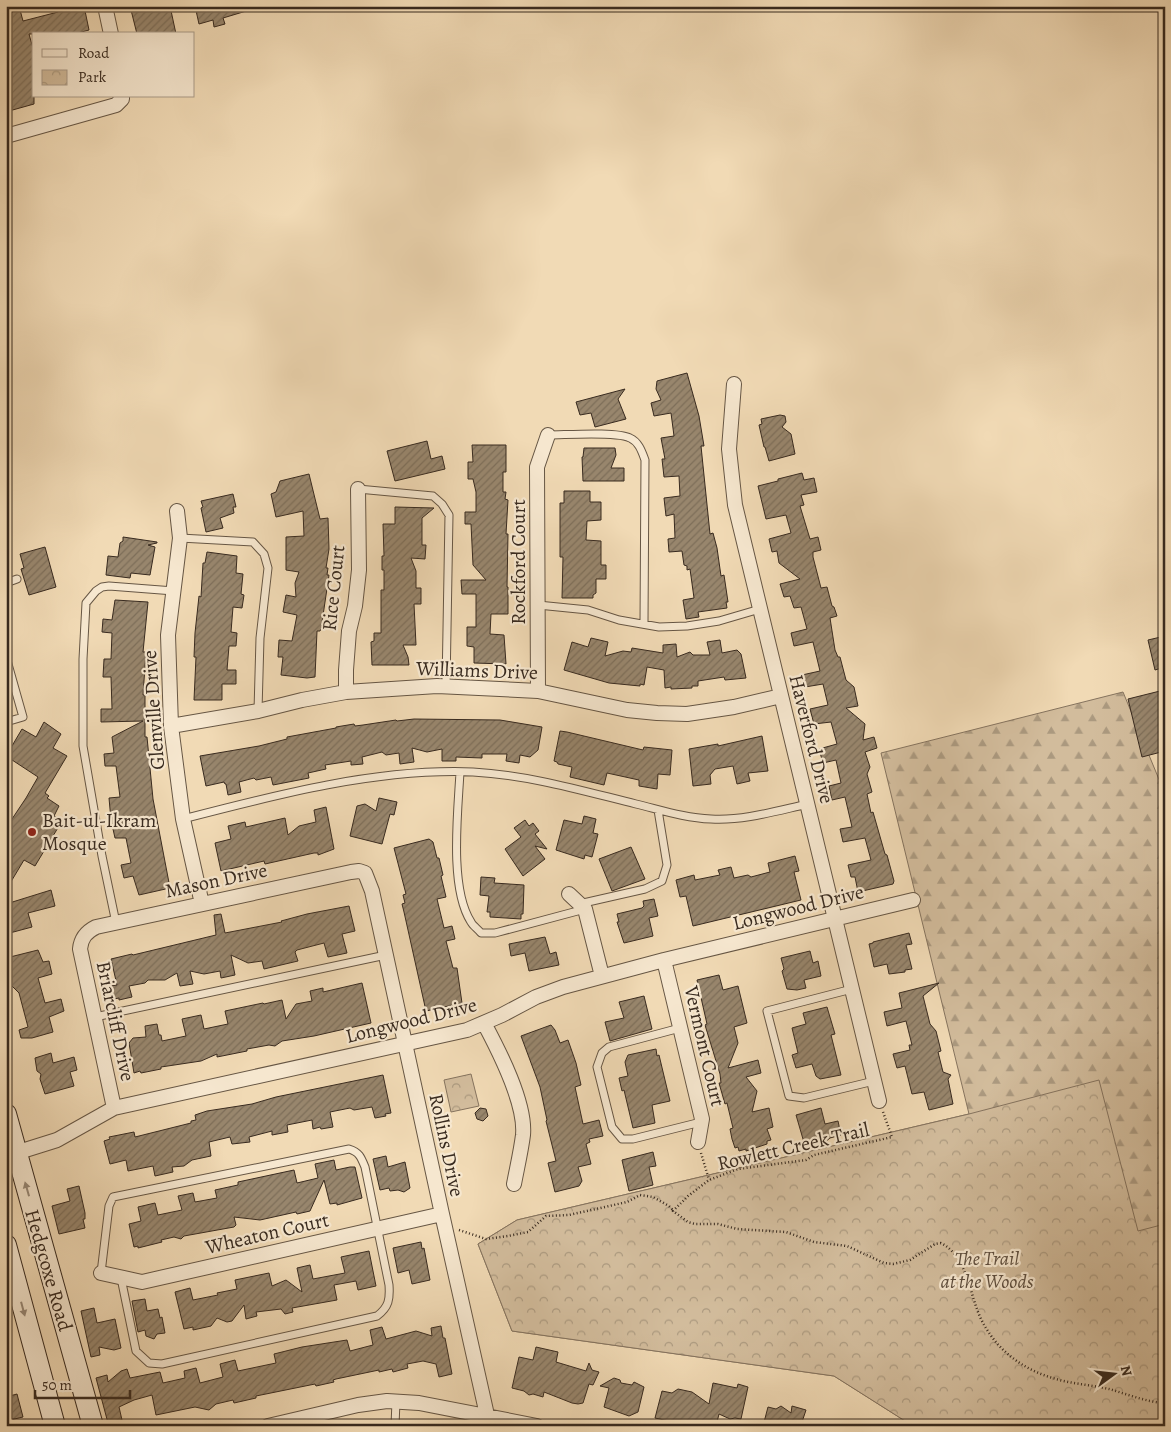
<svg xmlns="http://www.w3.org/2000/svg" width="1171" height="1432" font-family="Alegreya,serif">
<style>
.forest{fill:url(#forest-firs);stroke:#85735e}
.park{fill:url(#park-crowns);stroke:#85735e}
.building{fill:url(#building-hatch);stroke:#382a1f}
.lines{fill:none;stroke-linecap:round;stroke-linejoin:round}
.service-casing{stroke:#665644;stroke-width:9}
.minor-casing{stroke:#665644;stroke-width:16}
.secondary-casing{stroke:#382a1f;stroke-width:22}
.path{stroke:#382a1f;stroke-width:2.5;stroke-dasharray:1 2.5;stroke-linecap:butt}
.service{stroke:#f6e7cf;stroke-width:7}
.minor{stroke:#f6e7cf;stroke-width:14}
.secondary{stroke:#f6e7cf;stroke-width:20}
.oneway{fill:#978877}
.poi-dot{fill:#8f2418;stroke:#f6e7cf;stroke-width:2}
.labels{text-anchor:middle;stroke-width:4.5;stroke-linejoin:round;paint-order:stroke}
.street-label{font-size:20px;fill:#382a1f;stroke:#f6e7cf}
.poi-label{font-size:20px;fill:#382a1f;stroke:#f6e7cf;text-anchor:start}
.park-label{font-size:20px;font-style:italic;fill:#5e4e3e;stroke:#f6e7cf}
</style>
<defs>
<pattern id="forest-firs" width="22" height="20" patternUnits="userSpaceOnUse" patternTransform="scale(1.25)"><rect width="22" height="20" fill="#d2bc9c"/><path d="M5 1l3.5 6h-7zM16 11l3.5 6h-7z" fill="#ab997f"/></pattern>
<pattern id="park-crowns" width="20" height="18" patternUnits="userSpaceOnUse" patternTransform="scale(1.25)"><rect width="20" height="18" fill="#d2bc9c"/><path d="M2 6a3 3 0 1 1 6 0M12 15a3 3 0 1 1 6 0" fill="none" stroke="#ab997f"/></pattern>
<pattern id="building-hatch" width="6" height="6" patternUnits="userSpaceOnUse" patternTransform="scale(1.25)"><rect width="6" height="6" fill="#98866d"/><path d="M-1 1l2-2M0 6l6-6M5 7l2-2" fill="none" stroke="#7d6e59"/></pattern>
</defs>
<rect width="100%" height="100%" fill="#f1dab5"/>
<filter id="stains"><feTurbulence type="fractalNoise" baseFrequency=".004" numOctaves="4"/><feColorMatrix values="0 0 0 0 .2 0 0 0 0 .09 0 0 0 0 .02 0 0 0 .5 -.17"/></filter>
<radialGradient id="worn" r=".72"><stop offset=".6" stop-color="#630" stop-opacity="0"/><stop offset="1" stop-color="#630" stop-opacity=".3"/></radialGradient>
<path class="forest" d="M1123,692L1165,794V1426H913L834,1376L512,1331L478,1244L517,1220L969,1114L881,753Z"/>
<path class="park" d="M471,1074L479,1106L451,1112L444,1080Z
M1099,1080L1138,1231L1165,1224V1426H913L834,1376L512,1331L478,1244L517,1220L969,1114Z"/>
<path class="building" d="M6,6H19L23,21L58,12L56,6H84L89,30L74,34H29L34,52V104L9,111L6,102Z
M130,6H170L176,34H137Z
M195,6H253V9L223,18L225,24L214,27L213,20L199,24Z
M687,373L699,416L704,446H701L710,534L713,533L717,548L721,576L724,575L728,602H726L727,608L698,612L699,617L686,619L683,600L694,598L690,569L687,570V566L684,565L682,551L669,552L668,539L675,538L674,514L666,516L664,498L680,496L679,476L664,477L662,459H665L661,438L674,436L671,413L654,416L651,403L661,400L656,389L657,381Z
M625,389L618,399L626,419L595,427L591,413L580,415L576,402Z
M780,415L785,416L786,422L782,427L791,434L795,454L769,461L765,447H764L759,425L762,424L761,419Z
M427,441L431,459L442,456L445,469L395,481L387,451Z
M472,445H506V472H503V492H506L505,499L508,500L506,534H508L507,587H508V614H491L490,634L504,635L506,664L474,663V647L467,646V627H476V594H462L461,580H486L473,565L471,524H465V512H476V492L473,479H468V462H473Z
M584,448H615L616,455L611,468H624V481H583L582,457H583Z
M802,473L804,480L814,478L817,492L801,495L804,505L800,506L810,539L818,537L821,550L813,552V557L821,588L827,587L832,606L834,607L837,616L830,618L835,650L838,657H840L846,680L854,687L858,706L846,708L865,724L863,740L874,737L877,748L865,752L870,767L867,774L872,792L867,794L871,813L873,812L885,854L887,855L894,881L893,884L858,892L855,877H851L848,865L871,860L865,838L843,842L840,829L852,827L845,797L832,800L829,786L841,783L836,760L823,763L819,749L837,744L831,722L814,724L810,709L828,705L823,684L805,687L802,675L820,671L813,642L794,646L791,633L807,629L801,607L794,608L790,596L784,597L780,584L800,579L779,563L777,551L772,552L769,539L791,533L786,515L766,519L758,486L778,481V479Z
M309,474L320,519L328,518L329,549L326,568H328L327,575H329L321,629L320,631H317L315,677L307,678L281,675L283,657H278L279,640L292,641L297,615L283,612L286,595L296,597L295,583L299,572L286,570V537L304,536L303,511L276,517L271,494L276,492L280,481Z
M564,491H590V502H601V520L587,521L586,540L601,541V565H606V579H596V593L593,595V598H562L563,557H560V503H564Z
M233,494L236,507H233L234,513L220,518L223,528L206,532L201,508L203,507L201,501Z
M395,507L434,508L422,518V545H426L425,559L411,558L416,571V588H421V604H414L416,645H403L408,657L409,665H372L371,642L374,641V633H381V590H384V570H382V556H384L383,524H395Z
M123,537L157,542V543L148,545L155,547L150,575L131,573L130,578L106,575L108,556L118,557L120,543L123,541Z
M45,547L56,587L29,595L21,569L24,568L20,554Z
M207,552L237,556L236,573L243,574L241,594L244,595L242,608L233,607L231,632L237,633L236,646H229L227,670H236V684H222V700H194L196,657H194L195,633L199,596L201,597L203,563H205Z
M115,600L148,602L143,652H146L143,695H145V737H147L153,799L170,888L139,895L133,876L124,878L121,865L131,863L126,838H115L111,820L109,798L120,797L116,766H105L104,754L114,753L112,737L143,721L101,722V709H112L111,677H103L104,659H111L112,633L102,632L103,619L112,620Z
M1165,636V667L1155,670L1148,640Z
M591,638L608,642L605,656L623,651L631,652L632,648L663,653V645L676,644L677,657L690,652L693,655H710L707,642L720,640L722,653L737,650L741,654L746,678L725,680L724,677L698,681V686H692V688L671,689V687L665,688L664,670L647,667L644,685L640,684V686L609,683L564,670L572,642L588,647Z
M1160,691L1165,710V751L1142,757L1128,699Z
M414,719L500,720L542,727L538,750L530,757L520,755L519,763L506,761L507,754H482V758L456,757V761H442V749L427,752L412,748L414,762L400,764L399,753L386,755L382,752L362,757L363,764L351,765V761L325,765L326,769L308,773L309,778L273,785L271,777L256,780L254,778L239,782L241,792L228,795L226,784H225L224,782L206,786L200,756L259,746L287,739V737L336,728V727L354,724L355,726L363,725L396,720L397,721Z
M44,722L61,734L53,748L67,756L45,793L49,796L47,798L59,806L54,816L62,821L35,866L24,860L6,890V837L12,828L8,825L26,798L38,777L6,756L22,729L36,737Z
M560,731L567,732L643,750L644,747L672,750L670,775L658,774L657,789L639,786V780L607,773L604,785L570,777L572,767L558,764L557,762L554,761Z
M762,736L768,771L748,773L750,781L737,784L733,766L715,769L710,775L711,784L693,786L689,749L718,744V746Z
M379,798L397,802L394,815L390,814L382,844L350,836L357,806L365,804L376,811Z
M326,807L334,849L318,855V853H314L265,864L264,861L221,871L215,843L231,839L228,826L245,822L246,827L285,818L288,835L299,826L316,822L314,810Z
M584,816L596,819L593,833L598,834L592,857L585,855L584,859L556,850L564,820L582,824Z
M525,820L529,826L533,823L539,831L535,834L547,849L535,846L545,859L523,876L505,849L521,837L514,828Z
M429,839L433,842L437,858H439L443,875L441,876L446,897L437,899L444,928L452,926L455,939L446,941L453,968H457L462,1003L426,1011L404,912L402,904L405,903L403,895L406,894L394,848Z
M631,847L645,879L612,891L599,859Z
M795,856L799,871L794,872L801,900L693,926L686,896L680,897L676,880L694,875L695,880L720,875L718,870L731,867L734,878L748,875L751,877L770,872L768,863Z
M481,877L495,878L494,883L524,885L523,914H521V919L490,917V912H487L489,896L480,895Z
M51,890L55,906L28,913L32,927L6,934V904Z
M654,899L658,916L649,918L653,936L624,943L617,922H619L617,914L642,908L644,906L643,901Z
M349,906L355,931L342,934L347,953L328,957L324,943L297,950L295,952L298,961L264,969L262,961L248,963L231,955L235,975L221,978L220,971L204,974L190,971L193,984L180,986L177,973L165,980H148L145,983L129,986L132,997L119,1000V998L114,999L111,986L117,985L111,959L132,954L133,955L216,935L214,915L221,914L225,933L282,922L281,921L307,914Z
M909,933L912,944L906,945L912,969L905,970V972L889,974L887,964L874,967L869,944L873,943V942Z
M545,937L550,954L556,952L559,965L529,971L525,953L511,956L509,944Z
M38,950L43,962L49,961L52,974L38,978L45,1003L61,999L64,1011L49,1017L53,1032L32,1038H21L19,1030L28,1027L19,993L11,985L6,969V958Z
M810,951L813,963L818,961L821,976L804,980L806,988L797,990L787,989L782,971L784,969L781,958Z
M719,975L723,990L738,986L747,1023L734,1027L738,1043L728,1068L758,1060L761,1073L746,1077L757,1091L752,1112L769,1108L773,1127L767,1129L771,1140L767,1141V1144L746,1151V1149L739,1151L738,1147L735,1148L732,1139L730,1129L733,1128L727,1103L725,1104L719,1083H721L720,1074L705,1025L707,1024L697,980Z
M362,983L371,1023L314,1036L282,1041L275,1046L269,1045L247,1049V1051L217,1057V1054L201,1061L161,1067V1069L141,1073L140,1071L134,1073L129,1043L133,1038L146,1037L145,1026L157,1024L159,1035H161L162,1041L186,1036L182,1019L201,1015L204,1029L228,1024L225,1011L263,1003L264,1004L282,1000L286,1019L296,1004L312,1001L310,991L323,988V992Z
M939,983L923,996L930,1024L936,1031L941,1051L938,1052L943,1072L951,1075L948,1079L953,1104L929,1110L924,1092L912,1094L905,1066L897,1068L893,1054L910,1050L909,1045H912L906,1021L887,1026L884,1012L902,1008L899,993Z
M644,996L652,1029L610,1041L605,1022L624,1018L619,1002Z
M827,1007L835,1034L831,1035L841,1075L820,1079L816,1076L812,1064L796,1068L792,1055L798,1053L792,1028L806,1024L803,1013Z
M551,1025L555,1030L560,1043L568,1040L576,1063L581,1085L575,1087L583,1124L599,1120L603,1136L589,1139L590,1142L586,1144L591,1164L578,1167L582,1181L579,1186L555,1192L548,1163L556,1161L546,1121L547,1120L540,1087L521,1036Z
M656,1049L657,1056L659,1055L670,1101L652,1105L655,1123L633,1128L624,1090L622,1091L619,1078L628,1076L625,1062L628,1055Z
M51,1053L53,1063L74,1057L77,1070L70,1072L74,1086L45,1094L40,1079L41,1074L37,1071L35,1058Z
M383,1075L391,1113L385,1114L386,1116L375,1118L372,1107L354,1110L350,1108L330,1112L333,1127L321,1129L320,1127L313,1129L312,1120L287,1125L288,1132L272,1135V1131L249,1137L250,1142L232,1144L230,1137L209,1142L211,1156L192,1160L184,1166L172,1167L173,1172L155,1176L153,1166L128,1171L126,1160L110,1164L104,1141L110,1139L109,1137L134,1132L135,1137L191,1123V1121L196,1120L195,1115L207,1111L252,1104L276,1097Z
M480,1108L486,1109L488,1116L483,1121L477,1119L475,1113Z
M821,1108L825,1124L838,1121L841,1135L830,1138L825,1142L805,1146L796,1115Z
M653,1152L656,1166L649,1167L653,1185L629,1191L622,1160Z
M386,1156L388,1167L405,1162L410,1188L404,1192L398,1190L390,1191L389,1188L380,1190L373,1159Z
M334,1160L336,1170L350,1167H355L362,1198L337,1205V1203L330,1204L324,1180L310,1211L297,1214L296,1212L260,1220L234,1217L236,1225L234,1227L184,1236L181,1239L174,1237L161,1240L162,1242L138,1248V1246L134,1247L129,1224L141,1221L138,1207L155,1203L158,1215L182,1210L178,1196L193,1193L195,1202L217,1198L215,1190L238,1185V1182L294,1170L297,1183L318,1178L315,1164Z
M79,1186L85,1213V1219H83L85,1228L59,1234L52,1206L70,1201L67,1189Z
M421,1242L422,1249L424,1248L430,1280L412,1284L409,1270L398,1273L393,1248Z
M369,1251L376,1286L358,1290L356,1281L334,1285L337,1300L292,1308L293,1312L285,1314L281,1309L256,1312L257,1316L246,1319L244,1305L232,1321L227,1322L217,1318L211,1326L193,1330V1327L184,1329L175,1292L190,1288L193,1300L218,1295L217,1293L237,1289L235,1280L269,1273L272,1286L286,1280L302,1292L297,1268L310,1265L313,1279L345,1273L341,1257Z
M145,1299L147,1311L158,1309L160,1318L162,1317L165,1333L157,1334L154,1339L146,1336L145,1330L138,1332L132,1301Z
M94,1308L97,1323L115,1319L121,1348L114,1350L99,1347L100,1355L91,1357L81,1311Z
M441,1326L443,1338H445L452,1374L439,1377L436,1364L423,1361L407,1364L408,1368L393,1372L392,1369L379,1372V1370L336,1379L333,1380L334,1382L316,1386L315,1384L256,1396V1398L234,1403L233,1400L216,1404L209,1410L195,1407L156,1415L152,1395L134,1400L119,1407L122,1420L108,1423L96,1378L107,1375L108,1382L121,1371L127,1369L130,1378L160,1372L163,1383L185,1378L184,1371L196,1368L200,1383L223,1377L220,1364L235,1360L238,1371L276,1363L274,1354L302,1347L347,1340L350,1351L373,1345L370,1330L382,1327L386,1339L416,1331L432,1336L431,1328Z
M536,1347L558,1352L556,1362L586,1371L589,1363L592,1370L599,1372L593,1385L589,1384L583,1403L578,1404L572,1403L544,1392L543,1397L533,1394L529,1395L524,1391L512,1388L519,1357L533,1360Z
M614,1378L620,1380L621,1383L632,1385L634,1382L644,1387L638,1412L629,1416L604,1407L609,1388L600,1386Z
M713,1383L737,1388L738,1384L748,1387L741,1419L735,1418L730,1419L719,1414L716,1426H690L678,1424L673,1426L669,1421L655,1418L662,1391L672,1393L678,1389L692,1392L709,1404Z
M17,1394L23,1417L6,1421V1397Z
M781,1406L791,1413L792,1406L806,1410L802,1422L807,1426H763L768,1407L776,1409Z"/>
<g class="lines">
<g class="service-casing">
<path id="service" d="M548,435C566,435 616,431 630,438C639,442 642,452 645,460L644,624
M358,489L433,496L442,504L449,515L446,686
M180,538L253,542L264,554L268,568L260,638L258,711
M6,583L17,579
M538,605L588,610L619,620L659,627L687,626L719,621L760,609
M6,657L23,717L6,722
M460,772C458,811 449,888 471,922C473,926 478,929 481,933H495L585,909
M183,819C275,795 378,768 473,772C529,775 583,791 636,804C661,810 685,818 711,819C743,821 776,811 808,804
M579,904L645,889L662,881L667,865L658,810
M116,923L102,856L83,746V659L86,603L96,591L102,587L109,586L174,591
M852,989L767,1011L789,1096L804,1098L874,1081
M95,1017L386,955
M680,1028L609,1047L602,1053L597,1067L612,1127L622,1139H633L701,1122
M101,1273L109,1206L113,1197L349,1149C359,1152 361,1157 365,1167L389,1285C390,1299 389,1307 377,1316L162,1364L149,1363L136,1351L121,1278
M395,1426L396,1401"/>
</g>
<g class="minor-casing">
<path id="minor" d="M105,6L111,34
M6,136L116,105L122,99V96
M734,384L729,449L735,505L879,1101
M177,511L180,538L168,635L171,726L183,819L202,904
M538,691L537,467L548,435
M346,692V670L349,631L355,606L359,570L358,489
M171,726L258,711L302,700L346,692L437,686L538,691L627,710L657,713L687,714L734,707L781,696
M569,894L585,909L602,976
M664,960L702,1119L698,1142
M484,1023C499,1051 526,1103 523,1135C521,1151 517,1168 514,1184
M114,1108L80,949C81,938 86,932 96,927L351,872L359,871L365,873L372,891L442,1214L487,1415L486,1426
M6,1156L57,1140L114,1108L467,1030L502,1015L536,997L563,987L664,960L913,900
M101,1273L142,1282L442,1214
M268,1426L358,1405L387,1401L419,1403L537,1426"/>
</g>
<g class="secondary-casing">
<path id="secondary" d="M6,1114L93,1426
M6,1245L55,1426"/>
</g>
<path class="path" d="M883,1112L892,1137L814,1155L806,1160L738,1169L709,1180L688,1196L673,1211L688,1222L695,1224H718L737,1229L786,1232L814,1242L847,1246L884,1263L893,1264L910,1260L935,1244L941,1243C968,1257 969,1294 981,1319C996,1350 1023,1370 1056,1379C1073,1384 1092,1385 1109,1389C1127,1394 1146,1402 1165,1403
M701,1153L709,1180
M459,1230L486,1239L508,1236L528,1232L546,1216L569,1215L627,1202L640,1195L653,1197L669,1206L673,1210"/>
<use href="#service" class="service"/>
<use href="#minor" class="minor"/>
<use href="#secondary" class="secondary"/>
</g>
<defs><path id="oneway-solid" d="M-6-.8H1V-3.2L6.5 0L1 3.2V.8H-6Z" transform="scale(1.25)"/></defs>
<g class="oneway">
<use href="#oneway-solid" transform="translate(27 1189) rotate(-106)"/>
<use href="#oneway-solid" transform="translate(23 1309) rotate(75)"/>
</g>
<circle class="poi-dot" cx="32" cy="832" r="5"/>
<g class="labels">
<g class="street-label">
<text transform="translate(518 562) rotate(-90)" y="7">Rockford Court</text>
<text transform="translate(333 588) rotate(-84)" y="7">Rice Court</text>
<text transform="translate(477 670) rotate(2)" y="7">Williams Drive</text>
<text transform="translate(153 710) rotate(-94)" y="7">Glenville Drive</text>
<text transform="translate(812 739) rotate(76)" y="7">Haverford Drive</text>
<text transform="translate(216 880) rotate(-12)" y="7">Mason Drive</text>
<text transform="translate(798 907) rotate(-14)" y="7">Longwood Drive</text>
<text transform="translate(411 1020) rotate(-14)" y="7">Longwood Drive</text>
<text transform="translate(116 1021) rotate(78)" y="7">Briarcliff Drive</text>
<text transform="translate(705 1046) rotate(77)" y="7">Vermont Court</text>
<text transform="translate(447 1145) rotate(78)" y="7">Rollins Drive</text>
<text transform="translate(793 1146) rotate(-13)" y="7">Rowlett Creek Trail</text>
<text transform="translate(267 1233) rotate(-13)" y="7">Wheaton Court</text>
<text transform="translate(49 1270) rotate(74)" y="7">Hedgcoxe Road</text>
</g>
<g class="poi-label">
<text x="42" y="827">Bait-ul-Ikram<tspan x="42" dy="23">Mosque</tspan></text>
</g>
<g class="park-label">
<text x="987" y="1265">The Trail<tspan x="987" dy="23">at the Woods</tspan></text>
</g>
</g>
<rect width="1171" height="1432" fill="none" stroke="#f1dab5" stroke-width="25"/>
<rect x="8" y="8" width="1156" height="1417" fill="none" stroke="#382a1f" stroke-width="2.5"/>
<rect x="12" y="12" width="1146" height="1407" fill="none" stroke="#382a1f"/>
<rect x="32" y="32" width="162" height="65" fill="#f6e7cf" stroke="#aa9b89"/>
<rect x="42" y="49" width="25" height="8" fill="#f6e7cf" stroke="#aa9b89"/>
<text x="78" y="58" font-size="15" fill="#382a1f">Road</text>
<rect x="42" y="70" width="25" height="15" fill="url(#park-crowns)" stroke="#aa9b89"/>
<text x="78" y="82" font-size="15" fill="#382a1f">Park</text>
<g transform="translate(1114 1374) rotate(75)" stroke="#f6e7cf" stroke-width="4" paint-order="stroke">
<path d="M0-4L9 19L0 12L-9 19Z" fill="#382a1f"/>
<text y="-8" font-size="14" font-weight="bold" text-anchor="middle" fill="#382a1f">N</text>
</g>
<path d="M35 1390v8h95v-8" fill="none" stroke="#382a1f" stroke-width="2.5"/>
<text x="42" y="1390" font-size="15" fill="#382a1f" stroke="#f6e7cf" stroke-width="4" paint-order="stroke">50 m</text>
<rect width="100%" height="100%" filter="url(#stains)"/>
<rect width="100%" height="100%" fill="url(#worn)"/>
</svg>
